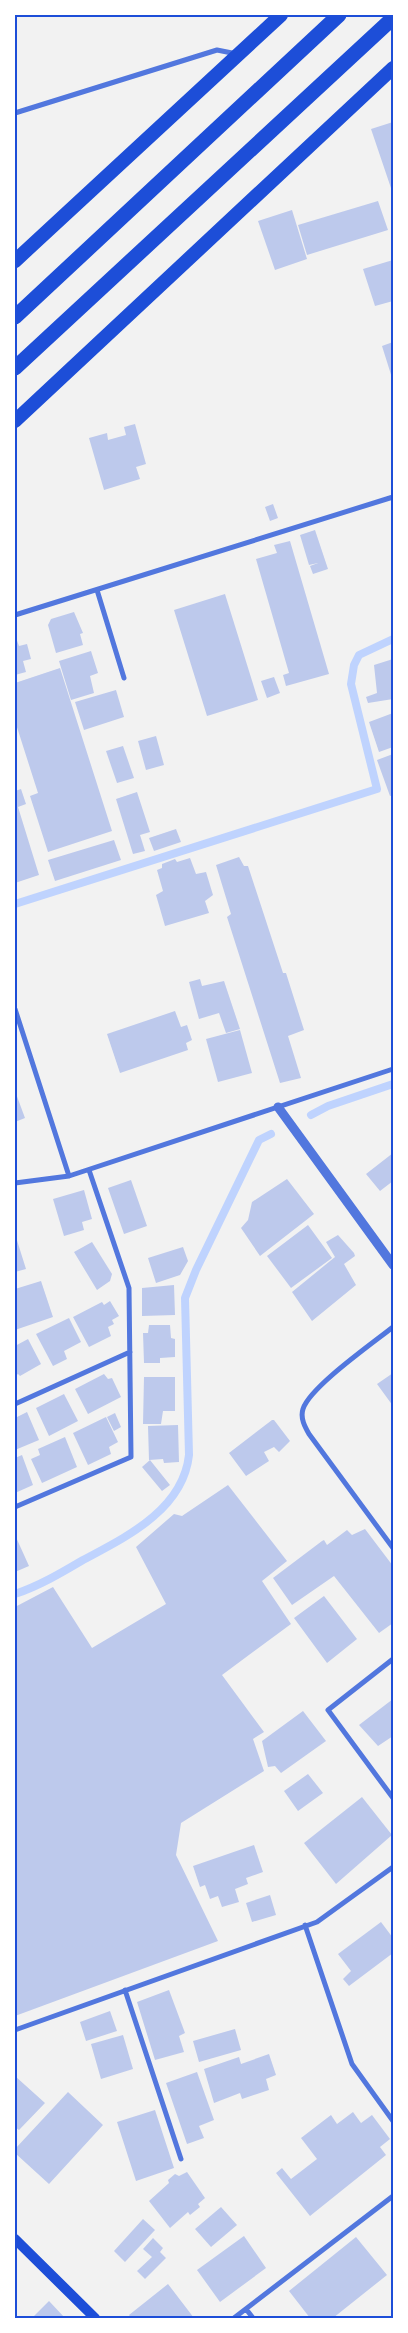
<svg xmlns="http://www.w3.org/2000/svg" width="408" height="2333" font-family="'Titillium Web',sans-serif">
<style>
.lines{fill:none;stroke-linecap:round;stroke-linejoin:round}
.stream{stroke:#bfd3fe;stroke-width:8}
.building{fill:#bdc9ec}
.minor{stroke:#5277de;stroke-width:5}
.tertiary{stroke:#5277de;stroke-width:9}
.secondary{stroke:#1d4ed8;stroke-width:10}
.trunk{stroke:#1d4ed8;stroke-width:14}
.motorway{stroke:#1d4ed8;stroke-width:15}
.neatline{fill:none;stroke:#1d4ed8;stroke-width:2}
</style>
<rect width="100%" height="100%" fill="#f2f2f2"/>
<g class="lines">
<path class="stream" d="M15,904L377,789L351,684L354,665L359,655L393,639
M311,1115L328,1106L393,1084
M15,1594C39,1586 61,1573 83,1560C126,1537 183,1510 189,1455L185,1298L196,1270L259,1140L271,1134"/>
</g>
<path class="building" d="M393,122V194L371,129Z
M378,201L388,230L307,255L298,225Z
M292,210L307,259L275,270L258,221Z
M393,260V301L375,306L363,269Z
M393,342V381L382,346Z
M135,424L146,464L136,467L140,479L104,490L89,438L107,433L108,440L126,435L124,427Z
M273,504L278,518L270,521L265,507Z
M315,530L328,569L313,574L310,566L318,563L309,565L300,535Z
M290,541L329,674L286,686L283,675L289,673L256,559L277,553L274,545Z
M225,594L258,700L207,716L174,610Z
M74,612L83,633L80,634L83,645L56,653L48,625L51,619Z
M15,635L19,646L27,644L31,659L23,661L26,672L15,675Z
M91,651L98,673L90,676L94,693L71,700L59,661Z
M393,659V699L368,703L366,697L377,693L374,665Z
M60,668L112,831L48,852L30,796L38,793L15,721V683Z
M274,677L280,693L267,698L261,681Z
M116,690L124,717L84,730L75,702Z
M393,713V747L379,752L369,722Z
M156,736L164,765L146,770L138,741Z
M123,746L134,778L117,783L106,751Z
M393,754V795L390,796L377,760Z
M21,789L26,804L18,807L39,875L15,883V791Z
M137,792L150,832L140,835L145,851L133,854L116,799Z
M176,829L181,842L154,851L149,838Z
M114,840L121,860L55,881L48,860Z
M239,857L244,866H248L283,973H286L304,1030L288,1036L301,1078L280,1083L227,917L231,914L216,865Z
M190,858L196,874L206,872L213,895L205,901L209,913L165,926L156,895L163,891L157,870L162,868V864L175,859L177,862Z
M200,979L202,986L224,981L240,1029L226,1033L219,1013L199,1019L189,982Z
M175,1011L181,1027L187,1025L192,1040L186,1043L188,1050L120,1073L107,1034Z
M240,1030L252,1073L218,1082L206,1039Z
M15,1091L25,1118L15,1122Z
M393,1153V1181L380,1191L366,1174Z
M287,1179L314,1214L260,1256L241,1228L248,1220L252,1202Z
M131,1180L147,1226L124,1234L108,1188Z
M84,1190L92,1219L82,1222L84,1230L64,1236L53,1199Z
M308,1225L332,1258L291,1288L267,1256Z
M15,1234L26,1269L15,1272Z
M338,1235L354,1253L355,1256L344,1264L356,1285L312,1321L292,1292L335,1257L326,1242Z
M92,1242L112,1274L110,1281L97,1290L74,1252Z
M183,1247L188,1261L180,1275L156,1283L148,1258Z
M41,1281L53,1317L15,1330V1289Z
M174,1285L175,1315L142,1316V1288Z
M110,1301L119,1316L112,1320L114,1324L108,1327L111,1336L89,1347L73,1317L102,1302L104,1305Z
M69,1318L81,1342L64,1351L67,1359L53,1366L36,1334Z
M149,1325H170L171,1338L175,1339V1357L160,1358V1363H144L143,1333H148Z
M28,1339L41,1364L20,1376L18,1374L15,1376V1346Z
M393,1373V1406L377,1384Z
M104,1374L108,1379L112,1378L121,1397L88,1414L75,1389Z
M144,1377H175V1411H163L161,1424H143Z
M64,1394L78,1421L49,1436L36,1408Z
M27,1412L39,1440L15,1450V1418Z
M115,1413L121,1427L114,1431L107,1417Z
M106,1417L118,1442L109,1447L111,1454L88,1465L73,1433Z
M272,1420H274L290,1441L279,1452L274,1447L264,1452L269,1461L246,1476L229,1453Z
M178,1425L179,1462L164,1463L163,1459L149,1460L148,1426Z
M65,1437L77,1467L42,1483L31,1459L40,1455L38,1449Z
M22,1455L33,1485L15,1493V1458Z
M150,1460L170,1485L162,1491L142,1467Z
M228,1485L287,1561L262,1581L291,1624L222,1675L264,1732L253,1739L264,1771L181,1823L176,1855L218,1941L15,2016V1607L53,1587L92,1648L166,1604L136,1547L174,1514L182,1516Z
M365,1529L393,1566V1623L379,1633L334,1576L292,1605L273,1578L322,1541L324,1540L327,1545L347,1530L352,1535Z
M15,1535L29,1566L15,1572Z
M324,1596L357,1639L327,1663L294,1618Z
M393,1699V1736L378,1746L359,1725Z
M303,1711L326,1741L281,1773L275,1766L268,1767L262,1741Z
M308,1774L323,1793L298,1811L284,1791Z
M362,1797L392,1835L336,1884L304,1843Z
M254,1845L263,1872L246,1878L248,1884L235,1889L239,1902L222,1907L218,1896L210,1899L205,1885L200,1887L193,1866Z
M270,1895L276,1915L252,1922L246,1903Z
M381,1922L393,1938V1953L349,1986L343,1979L351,1971L338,1954Z
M169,1990L185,2033L179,2036L184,2052L155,2060L137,2002Z
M110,2011L117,2031L86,2041L80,2022Z
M235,2029L241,2050L199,2062L193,2041Z
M123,2035L133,2069L101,2079L91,2044Z
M269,2054L276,2075L266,2079L269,2090L242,2099L240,2093L214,2103L204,2069L239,2057L241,2064Z
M197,2072L214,2120L199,2126L204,2138L187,2144L166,2083Z
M15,2076L45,2103L19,2130L15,2127Z
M68,2092L103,2125L49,2184L15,2153V2149Z
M155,2110L174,2168L136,2181L117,2122Z
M353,2112L361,2123L372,2115L390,2139L380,2147L386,2155L310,2216L276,2173L282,2168L291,2179L317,2159L301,2138L331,2115L337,2124Z
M187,2172L205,2198L198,2204L200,2207L190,2215L188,2212L170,2228L149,2201L169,2183L168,2180L175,2174L179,2176Z
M221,2207L237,2225L211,2247L195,2229Z
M143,2219L155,2230L125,2262L114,2251Z
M244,2236L266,2268L220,2302L197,2270Z
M356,2237L387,2275L333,2318H310L289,2291Z
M153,2238L163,2248L160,2252L166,2258L145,2279L137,2271L152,2257L143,2249Z
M168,2284L194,2318H131L129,2315Z
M49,2301L65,2318H32Z"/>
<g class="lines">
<path class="minor" d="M15,113L217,50L237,54
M97,590L124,678
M15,615L393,497
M15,1009L69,1176
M15,1183L69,1176L393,1069
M393,1327C373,1343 310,1387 303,1409C300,1418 305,1427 309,1434L393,1548
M15,1404L130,1352
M15,1507L131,1457L129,1288L89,1170
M393,1659L328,1710L393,1798
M305,1925L352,2064L393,2121
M125,1990L181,2159
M15,2030L317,1922L393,1867
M246,2309L253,2318
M234,2318L393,2196"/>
<path class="tertiary" d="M278,1107L393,1265"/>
<path class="secondary" d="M15,2239L95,2318"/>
<path class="trunk" d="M15,261L281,15
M15,421L393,68"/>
<path class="motorway" d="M15,317L339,15
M15,368L393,18"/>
</g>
<rect width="408" height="2333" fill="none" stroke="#ffffff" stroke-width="32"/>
<rect x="16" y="16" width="376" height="2301" class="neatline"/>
</svg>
